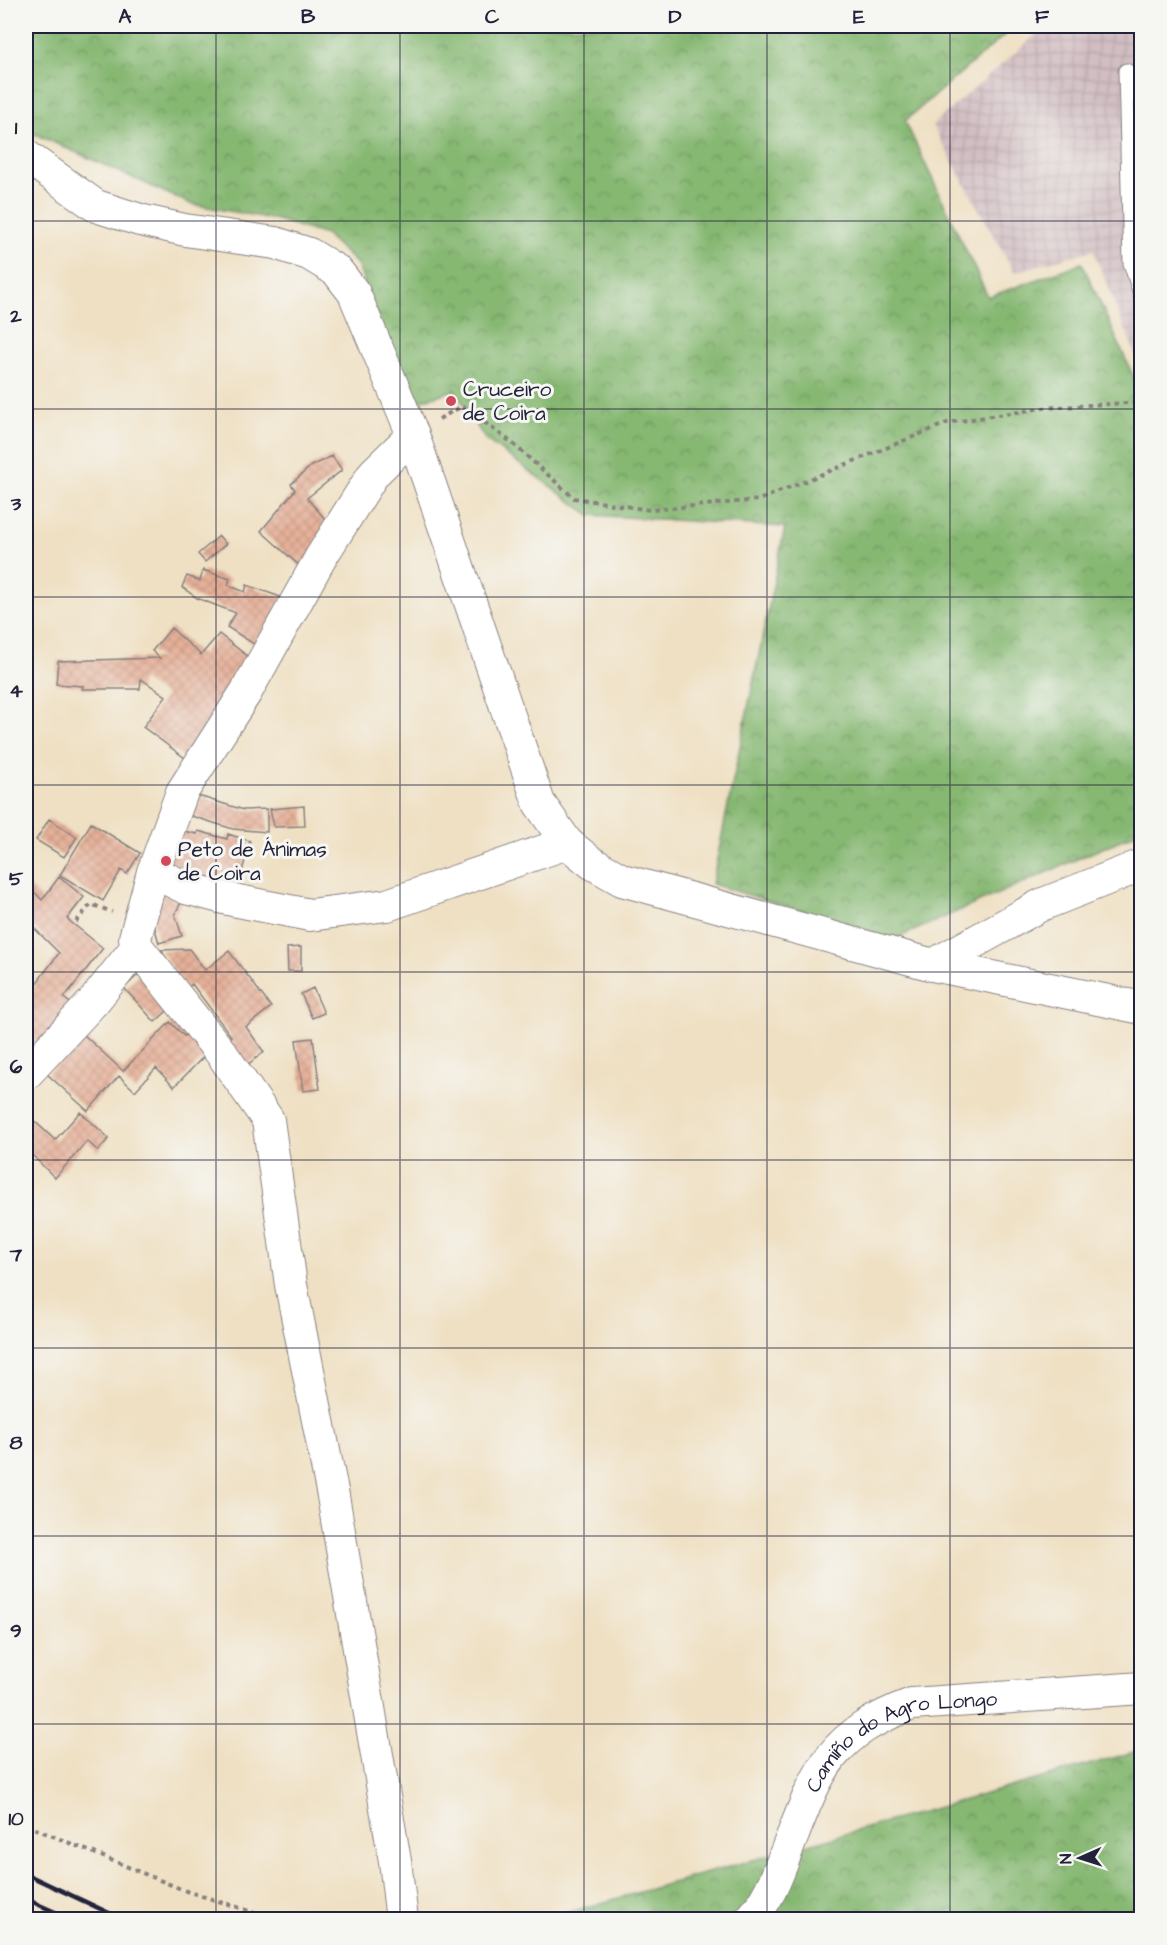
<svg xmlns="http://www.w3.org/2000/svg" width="1167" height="1945" font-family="'Architects Daughter',sans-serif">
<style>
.industrial{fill:url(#industrial-grid)}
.forest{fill:url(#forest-crowns);stroke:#546d56;stroke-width:1.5}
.building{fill:url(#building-cross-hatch)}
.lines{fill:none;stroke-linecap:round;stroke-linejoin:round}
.lane-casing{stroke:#88817f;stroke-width:17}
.street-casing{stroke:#88817f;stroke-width:34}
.path{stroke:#88817f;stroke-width:4;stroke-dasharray:4.5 4.5;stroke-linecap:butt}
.lane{stroke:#fff;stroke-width:15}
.street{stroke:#fff;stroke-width:32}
.rail{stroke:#22223b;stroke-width:4.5}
.grid{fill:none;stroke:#22223b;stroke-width:1.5;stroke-opacity:0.55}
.poi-dot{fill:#d1495b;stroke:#f6f6f2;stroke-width:2}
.labels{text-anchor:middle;stroke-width:6;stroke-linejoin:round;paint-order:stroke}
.poi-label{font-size:21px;fill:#22223b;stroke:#f6f6f2;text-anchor:start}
.street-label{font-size:21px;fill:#22223b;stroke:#f6f6f2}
.neatline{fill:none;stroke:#22223b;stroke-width:2}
.grid-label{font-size:20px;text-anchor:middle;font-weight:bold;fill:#22223b}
</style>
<defs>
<pattern id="industrial-grid" width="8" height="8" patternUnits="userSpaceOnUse" patternTransform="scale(1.5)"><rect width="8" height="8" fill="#d2bec2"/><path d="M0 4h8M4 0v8" fill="none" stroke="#b4a3a8"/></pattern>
<pattern id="forest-crowns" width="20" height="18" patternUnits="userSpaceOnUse" patternTransform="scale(1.5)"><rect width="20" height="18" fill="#86b872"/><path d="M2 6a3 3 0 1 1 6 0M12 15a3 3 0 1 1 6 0" fill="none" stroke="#6d955f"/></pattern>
<pattern id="building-cross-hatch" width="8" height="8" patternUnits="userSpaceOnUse" patternTransform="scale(1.5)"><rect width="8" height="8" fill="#e6b098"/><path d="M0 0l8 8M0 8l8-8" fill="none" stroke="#c59784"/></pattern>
</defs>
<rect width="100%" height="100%" fill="#f6f6f2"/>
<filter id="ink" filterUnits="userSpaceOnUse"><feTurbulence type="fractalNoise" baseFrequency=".0167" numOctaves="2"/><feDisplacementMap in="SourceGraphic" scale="12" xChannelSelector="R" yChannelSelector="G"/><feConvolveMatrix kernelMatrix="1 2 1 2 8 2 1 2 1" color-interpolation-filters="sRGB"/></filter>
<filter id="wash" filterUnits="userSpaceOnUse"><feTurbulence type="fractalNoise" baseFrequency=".008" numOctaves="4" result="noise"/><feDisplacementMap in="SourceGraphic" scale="24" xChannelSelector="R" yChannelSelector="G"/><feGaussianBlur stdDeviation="1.35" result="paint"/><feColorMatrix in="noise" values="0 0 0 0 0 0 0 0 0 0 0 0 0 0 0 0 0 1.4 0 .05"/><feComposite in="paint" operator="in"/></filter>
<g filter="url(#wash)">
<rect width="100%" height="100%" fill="#efe0c3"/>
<path class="industrial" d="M1046,26H1141V368L1093,250L1014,272L932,125Z"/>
<path class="forest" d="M26,26H1015L905,121L988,297L1082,263L1141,393V831L895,939L712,884L785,527L590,515L485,439L455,390L413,403L357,264L326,235L278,220L191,204L26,130Z
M1141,1750V1919H545Z"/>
<g id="blocks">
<path class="building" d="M332,456L342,470L307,498L332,527L303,569L261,531L295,490L291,484L311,466Z
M219,536L226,544L205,562L198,554Z
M203,570L230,579L228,585L245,592L247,585L286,599L257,646L227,627L236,613L197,598L182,587L187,576L200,581Z
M171,628L201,655L219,634L251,659L189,761L143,727L166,696L141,679L140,689H82L83,686L56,684L58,661L160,658L152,651Z
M195,795L244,810L267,809V832L233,829L188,815Z
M304,806L305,826L274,827L270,809Z
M49,819L77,837L64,857L36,840Z
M91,823L140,853L127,874L121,870L103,901L60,875Z
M184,831L197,834L198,831L227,839L228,834L250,841L236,895L166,875L175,843L180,844Z
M59,877L84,897L67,919L103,948L64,998L75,1007L42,1048L26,1035V997L59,953L26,920V883L42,900Z
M160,886L186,893L175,914L182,936L159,943L152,918Z
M301,947V971H288L287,948Z
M189,949L205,970L229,951L271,1007L246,1027L264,1052L242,1069L222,1043L231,1036L192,984L186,989L161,950Z
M141,972L176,1003L155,1022L124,988Z
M313,988L324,1013L312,1018L301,994Z
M170,1022L184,1036L196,1028L208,1052L174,1087L156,1068L135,1091L119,1076L88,1111L47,1074L83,1034L123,1071Z
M313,1038L320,1089L303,1091L296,1040Z
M80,1112L109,1138L98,1151L87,1141L55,1178L26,1149V1125L31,1118L55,1140Z"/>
</g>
</g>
<g filter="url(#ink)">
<use href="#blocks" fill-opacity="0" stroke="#88817f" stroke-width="1.5"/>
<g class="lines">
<g class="lane-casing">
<path id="lane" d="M1142,81L1126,71L1131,263L1142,297"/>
</g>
<g class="street-casing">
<g id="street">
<path d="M26,156L96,206L140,220L185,230L275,243L309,254L337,271L354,293L413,435L539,803L567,843L592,863L622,880L933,965L1142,1008"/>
<path d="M153,872L186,888L228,899L310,915L387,905L567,843"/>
<path d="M933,965L1041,905L1142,865"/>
<path d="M26,1074L94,1001L137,947"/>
<path d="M402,1920L395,1861L333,1496L291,1285L268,1120L222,1054L137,947L135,938L153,872L182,792L246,692L321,557L374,473L413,435"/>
<path id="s1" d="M750,1920C767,1902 777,1877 785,1855C817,1775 825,1736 912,1704L1142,1688"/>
</g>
</g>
<path class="path" d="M439,419L462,406L511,442L574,498L650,510L759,500L947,423L1043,408L1142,402
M76,922L91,904L112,912
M26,1825L186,1891L279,1920"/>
<use href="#lane" class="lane"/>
<use href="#street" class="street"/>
<path class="rail" d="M26,1874L124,1920
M26,1899L73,1920"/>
</g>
</g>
<path class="grid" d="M216,26V1920M400,26V1920M584,26V1920M767,26V1920M950,26V1920M26,221H1142M26,409H1142M26,597H1142M26,785H1142M26,972H1142M26,1160H1142M26,1348H1142M26,1536H1142M26,1724H1142"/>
<g class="poi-dot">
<circle cx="451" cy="401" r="6"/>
<circle cx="166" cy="861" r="6"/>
</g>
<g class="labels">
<g class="poi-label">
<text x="463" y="396">Cruceiro<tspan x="463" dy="24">de Coira</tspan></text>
<text x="178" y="856">Peto de Ánimas<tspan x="178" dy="24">de Coira</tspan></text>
</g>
<g class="street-label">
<text dy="7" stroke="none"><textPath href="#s1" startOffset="255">Camiño do Agro Longo</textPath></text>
</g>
</g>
<rect width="1167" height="1945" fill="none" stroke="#f6f6f2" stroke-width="66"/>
<g transform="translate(1080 1858) rotate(267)" stroke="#f6f6f2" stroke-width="4.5" paint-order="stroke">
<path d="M0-4.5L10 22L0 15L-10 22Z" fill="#22223b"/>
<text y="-9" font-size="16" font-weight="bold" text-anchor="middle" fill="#22223b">N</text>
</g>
<rect x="33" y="33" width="1101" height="1879" class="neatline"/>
<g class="grid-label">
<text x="125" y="23">A</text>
<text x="308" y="23">B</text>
<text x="492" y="23">C</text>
<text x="675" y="23">D</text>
<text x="859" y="23">E</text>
<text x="1042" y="23">F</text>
<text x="16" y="134">1</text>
<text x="16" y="322">2</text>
<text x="16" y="510">3</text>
<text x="16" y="697">4</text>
<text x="16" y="885">5</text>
<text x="16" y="1073">6</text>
<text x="16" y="1261">7</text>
<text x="16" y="1449">8</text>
<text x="16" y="1637">9</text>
<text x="16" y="1825">10</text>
</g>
</svg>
